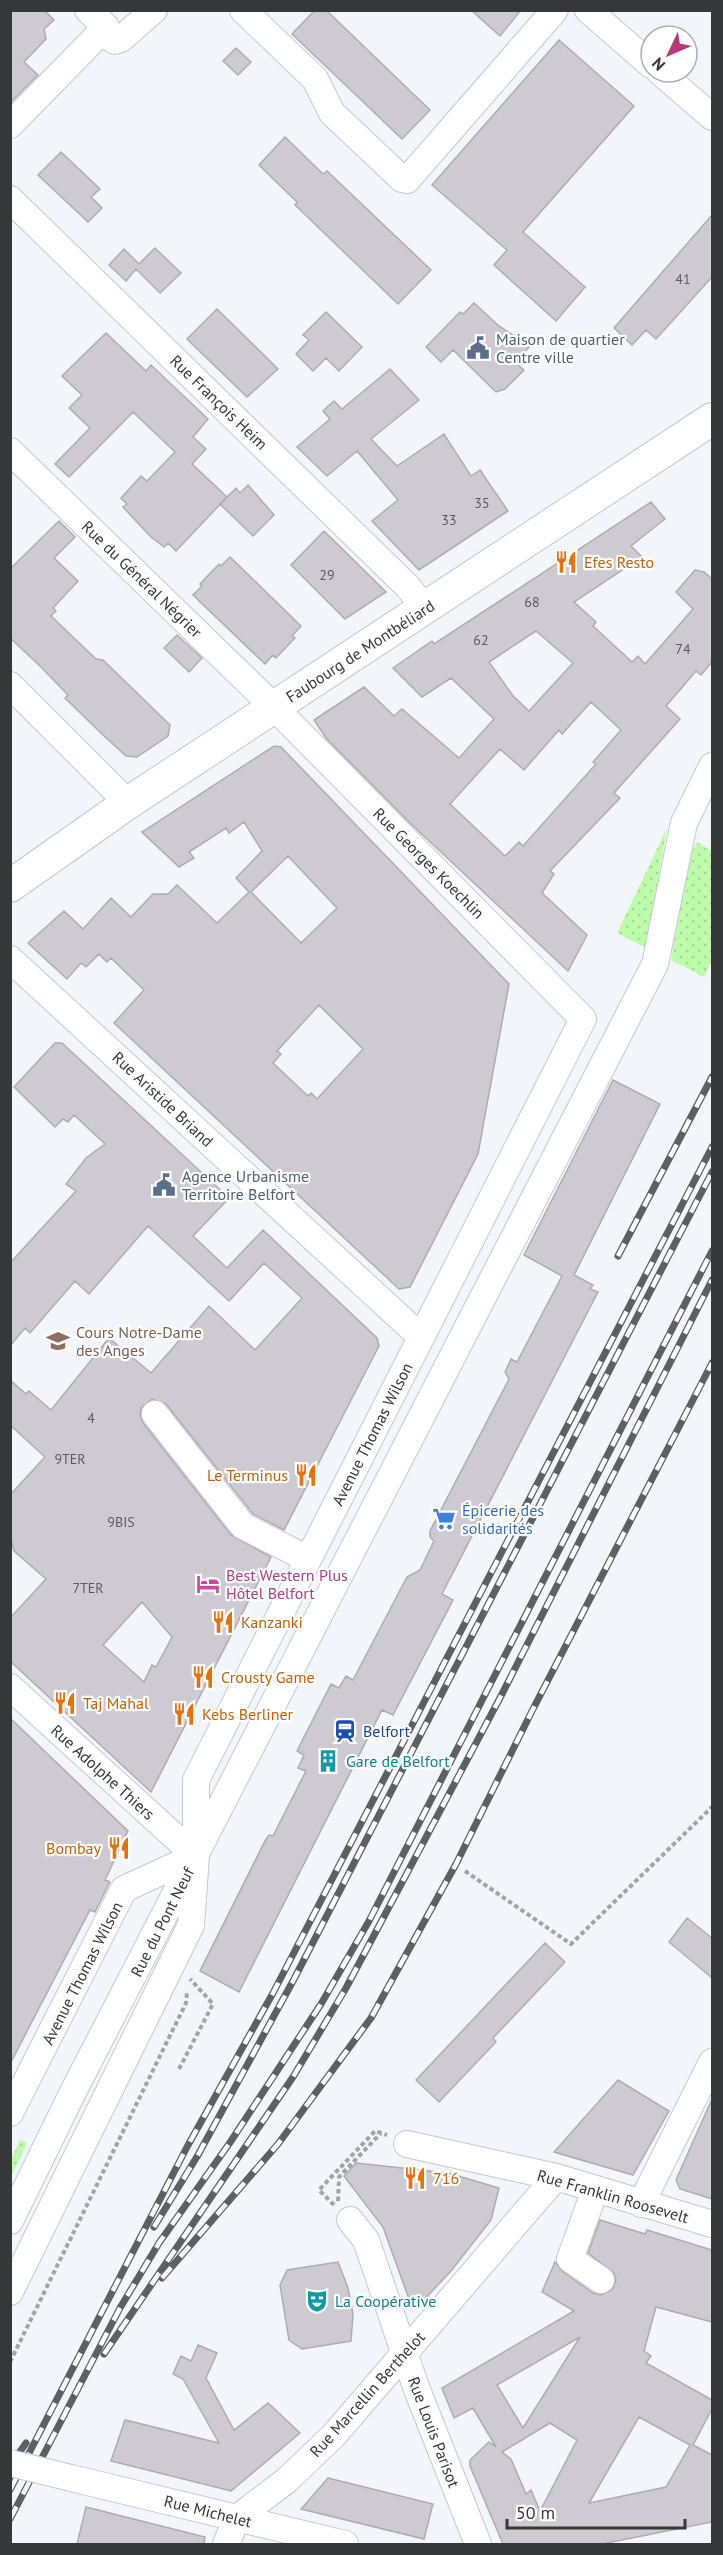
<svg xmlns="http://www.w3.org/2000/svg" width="723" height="2555" font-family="'PT Sans',sans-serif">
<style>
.green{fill:url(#green-dots)}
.building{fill:#cdcbd1;stroke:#aeacb2;stroke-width:1.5;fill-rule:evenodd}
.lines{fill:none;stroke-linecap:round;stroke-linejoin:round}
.minor-casing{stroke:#c4c9ce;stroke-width:28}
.major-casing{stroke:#c4c9ce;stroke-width:34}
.path{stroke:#a1a4a8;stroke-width:4;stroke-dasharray:4.5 3;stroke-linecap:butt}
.minor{stroke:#fff;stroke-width:26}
.major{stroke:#fff;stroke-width:32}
.rail-casing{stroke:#5d5f62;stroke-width:7}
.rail{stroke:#fff;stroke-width:4.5;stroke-dasharray:14;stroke-linecap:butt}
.minor-bridge-casing{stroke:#c4c9ce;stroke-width:28;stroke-linecap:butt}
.minor-bridge{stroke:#fff;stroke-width:26}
.labels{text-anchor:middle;stroke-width:4.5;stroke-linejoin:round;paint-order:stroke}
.number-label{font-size:14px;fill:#5b5c5f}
.service-label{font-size:16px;fill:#4e5e75;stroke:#fff;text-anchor:start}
.street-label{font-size:16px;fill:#353739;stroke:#fff}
.food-label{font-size:16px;fill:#c56008;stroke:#fff;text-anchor:start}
.education-label{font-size:16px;fill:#785e54;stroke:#fff;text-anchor:start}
.shop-label{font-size:16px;fill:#366cbe;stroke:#fff;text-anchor:start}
.hotel-label{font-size:16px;fill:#b23c85;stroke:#fff;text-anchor:start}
.transit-label{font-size:16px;fill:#164399;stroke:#fff;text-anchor:start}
.culture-label{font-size:16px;fill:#0d838f;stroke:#fff;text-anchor:start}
</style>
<defs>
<pattern id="green-dots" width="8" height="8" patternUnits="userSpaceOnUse" patternTransform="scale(1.5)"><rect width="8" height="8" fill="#befbaa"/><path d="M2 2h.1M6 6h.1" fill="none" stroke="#a4d893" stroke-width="1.8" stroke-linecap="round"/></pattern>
</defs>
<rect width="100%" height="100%" fill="#f2f6fb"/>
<path class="green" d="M667,828L646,948L617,933Z
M697,842L712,851V960L704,977L671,960L688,860Z
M20,2140L27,2143L11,2177V2160Z"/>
<path class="building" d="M10,10H44L54,20L44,29L46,39L24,62L38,75L10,103Z
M315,10H326L430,110L402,139L292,34Z
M471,10H521L500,36Z
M559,40L634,106L523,232L585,287L556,321L494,265L507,250L432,185Z
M236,48L251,62L238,75L223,61Z
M285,137L323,174L327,171L431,270L398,304L295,205L297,202L259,165Z
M61,152L100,189L91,197L102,208L88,222L38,175Z
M712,215V277L656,339L646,330L632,345L614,328Z
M155,248L181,273L160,293L136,269L126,281L109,265L124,249L139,264Z
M474,303L499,326L530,346L523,354L527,358L519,366L524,370L505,389L496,392L453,350L441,362L426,347L460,312L463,314Z
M217,309L278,369L247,397L187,339Z
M326,312L362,347L339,371L326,358L313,371L296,354L309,340L303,335Z
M106,333L146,371L151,365L208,419L193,437L206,449L192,464L227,497L176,551L168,543L164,547L150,536L123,507L127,504L121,498L141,476L147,481L175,452L133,412L69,477L55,464L90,428L69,408L82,395L62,376Z
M390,369L419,400L371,439L397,466L444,434L471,476L480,470L508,511L419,570L372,521L398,500L357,451L327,476L297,447L330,419L323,411L334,401L342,409Z
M248,485L274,515L253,536L220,504L236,488L240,493Z
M651,502L665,519L631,546L642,557L574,602L596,622L593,626L632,662L638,656L645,664L693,609L676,592L695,570L704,572L712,579V662L701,675L696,671L666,706L680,719L614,793L620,798L550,871L554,874L542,893L587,935L568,971L411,824L326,738L314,720L364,687L394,716L402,709L459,758L494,719L451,678L422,697L393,668L432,641L434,644ZM536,631L573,663L529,711L513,696L489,662ZM591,702L621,730L593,762L596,764L523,846L519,842L505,856L450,804L500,749L524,770L559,730L562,734Z
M59,521L75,537L54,558L78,581L53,608L56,611L51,616L96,659L103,660L170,725L168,736L137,757L126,756L104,736L65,698L68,695L40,666L10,638V569Z
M324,531L386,592L345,619L291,565Z
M230,557L301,626L292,636L295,638L276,658L273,655L265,664L193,595L202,586L200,584L219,564L221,566Z
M177,635L202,658L189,672L164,648Z
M274,746L281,747L509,984L478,1154L410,1287L399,1289L114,1023L144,990L111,958L107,962L99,954L86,967L81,963L67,979L28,943L64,911L83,929L111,898L131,917L153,894H168L177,885L217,923L249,892L236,878L262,851L244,822L229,833L226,828L189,852L194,858L179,867L142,832ZM288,856L337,908L301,943L251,892ZM319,1005L363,1049L317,1099L311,1093L308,1096L273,1063L281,1054L277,1051Z
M55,1043H62L229,1198L193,1236L227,1268L263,1230L377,1338L379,1346L284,1530L253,1514L166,1404L152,1399L141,1408L140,1416L143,1423L231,1535L271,1557L151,1792L10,1661V1618L46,1579L14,1551L10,1535V1495L45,1457L10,1425V1380L26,1394L29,1391L51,1410L109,1338L151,1373L209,1306L255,1350L302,1298L264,1263L229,1301L148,1226L89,1294L75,1281L30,1333L25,1328L10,1346V1263L76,1191L66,1184L86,1158L105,1144L74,1115L68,1122L63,1119L55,1127L14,1087ZM142,1602L172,1637L156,1667L152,1665L144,1682L103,1645Z
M613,1080L660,1104L574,1275L593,1285L590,1289L598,1292L442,1594L453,1600L393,1715L382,1710L239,1992L200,1971L265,1841L269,1835L273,1836L306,1771L298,1768L304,1755L297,1751L331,1684L339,1688L346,1676L353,1680L407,1577L420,1570L434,1541L430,1537V1531L509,1379L505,1372L511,1359L517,1362L562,1276L524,1255Z
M10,1718L128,1831L105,1880L110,1882L95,1912L90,1910L10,2064Z
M687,1918L712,1938V1978L669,1942Z
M545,1943L565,1962L493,2038L496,2042L439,2102L416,2080Z
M618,2080L669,2111L633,2175L554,2152Z
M712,2099V2199L680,2189L676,2180Z
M356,2163L448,2173L499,2188L491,2220L451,2271L422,2302L409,2299L383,2227L344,2176Z
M600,2220L645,2234L647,2230L712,2250V2322L656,2307L644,2351L651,2356L646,2363L712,2400V2409L693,2445L712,2455V2522L602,2544H503L470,2466V2460L489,2442L496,2447L473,2408L454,2418L442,2388L574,2311L542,2292L555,2262L562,2271L593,2293L601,2295L613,2289L616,2280L614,2273L588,2253ZM580,2337L523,2428L497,2385ZM639,2417L690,2445L666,2487L589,2503ZM550,2423L577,2440L540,2511L531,2490L526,2494L511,2459L502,2452Z
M338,2262L348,2288L353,2314L351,2341L302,2349L289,2340L280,2285L287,2270Z
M198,2345L217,2353L206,2378L234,2430L268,2403L300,2433L231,2491L111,2461L125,2420L219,2443L183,2379L173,2374L181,2356L191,2361Z
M328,2478L433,2504L424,2539L301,2509Z
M86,2507L205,2537L204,2544H77Z"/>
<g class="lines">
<g class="minor-casing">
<path id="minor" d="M243,10L315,79L332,113L402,179L407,180L555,10
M588,10L651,65
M101,32L115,41L121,39L154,10
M660,72L712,117
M10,125L106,27L88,10
M10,199L407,586L425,608
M10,451L274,707L583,1019L196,1780V1856L191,1925L10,2292
M10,685L128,803
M10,959L421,1337
M155,1414L243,1526L308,1559
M10,1687L196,1856
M10,2113L124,1889L196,1856
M407,2144L556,2177L712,2224
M595,2190L570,2259L601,2280
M641,2204L712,2062
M350,2220L366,2240L416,2387L478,2544
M10,2221L74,2090L655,964L684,823L712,766
M71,2478L345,2544
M226,2544L237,2518L287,2480L334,2435L556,2177"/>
</g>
<g class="major-casing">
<path id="major" d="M10,886L128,803L712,419"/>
</g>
<path class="path" d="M465,1871L571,1944L712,1807
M179,2069L213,2004L190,1979
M338,2201L339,2177L381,2133
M334,2205L319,2190L375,2131L387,2135
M10,2362L186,2003L187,1992"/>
<use href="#minor" class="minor"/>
<use href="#major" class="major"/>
<g class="rail-casing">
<path id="rail" d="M618,1256L712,1077
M154,2227L198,2155L293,1981L712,1172
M162,2278L278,2144L371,2018L456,1864L532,1711L712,1363
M104,2354L293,2077L346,1988L501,1696L712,1280
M10,2466L26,2443
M10,2490L187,2147L273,1993L712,1147
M10,2519L120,2308L159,2243L231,2141L321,2004L369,1921L712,1251"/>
</g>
<use href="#rail" class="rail"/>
<g class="minor-bridge-casing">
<path id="minor-bridge" d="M10,2463L71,2478"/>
</g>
<use href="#minor-bridge" class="minor-bridge"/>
</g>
<defs>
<g id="civic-bare" transform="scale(1.8)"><path d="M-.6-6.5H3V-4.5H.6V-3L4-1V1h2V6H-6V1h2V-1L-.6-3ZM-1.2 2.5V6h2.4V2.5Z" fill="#5c6f8a" stroke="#fff" stroke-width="2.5" paint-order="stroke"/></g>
<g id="restaurant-bare" transform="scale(1.8)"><path d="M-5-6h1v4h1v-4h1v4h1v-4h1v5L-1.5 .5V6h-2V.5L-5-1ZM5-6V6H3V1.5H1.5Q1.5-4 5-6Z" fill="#e8710a" stroke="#fff" stroke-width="2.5" paint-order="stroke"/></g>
<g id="school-bare" transform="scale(1.8)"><path d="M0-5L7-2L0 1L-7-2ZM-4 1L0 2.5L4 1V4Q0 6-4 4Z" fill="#8d6e63" stroke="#fff" stroke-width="2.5" paint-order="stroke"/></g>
<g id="supermarket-bare" transform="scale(1.8)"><path d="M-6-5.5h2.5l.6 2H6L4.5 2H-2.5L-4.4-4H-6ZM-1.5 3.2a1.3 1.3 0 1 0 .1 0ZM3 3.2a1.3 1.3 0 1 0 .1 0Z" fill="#3f7fe0" stroke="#fff" stroke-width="2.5" paint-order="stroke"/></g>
<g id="hotel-bare" transform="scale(1.8)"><path d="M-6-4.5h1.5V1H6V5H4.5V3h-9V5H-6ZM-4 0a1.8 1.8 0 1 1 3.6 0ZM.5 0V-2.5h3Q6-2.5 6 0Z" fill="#d1479c" stroke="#fff" stroke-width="2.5" paint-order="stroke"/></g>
<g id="station-bare" transform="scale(1.8)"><path d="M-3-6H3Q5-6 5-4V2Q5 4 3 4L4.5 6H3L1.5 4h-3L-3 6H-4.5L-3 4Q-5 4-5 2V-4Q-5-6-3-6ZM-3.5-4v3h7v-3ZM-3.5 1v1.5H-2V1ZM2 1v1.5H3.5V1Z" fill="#1a4fb4" stroke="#fff" stroke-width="2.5" paint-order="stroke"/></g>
<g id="building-bare" transform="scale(1.8)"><path d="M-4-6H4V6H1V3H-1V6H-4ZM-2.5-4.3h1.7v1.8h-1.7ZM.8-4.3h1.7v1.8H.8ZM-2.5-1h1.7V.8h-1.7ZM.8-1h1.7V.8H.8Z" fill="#0f9aa8" stroke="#fff" stroke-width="2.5" paint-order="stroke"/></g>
<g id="theatre-bare" transform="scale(1.8)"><path d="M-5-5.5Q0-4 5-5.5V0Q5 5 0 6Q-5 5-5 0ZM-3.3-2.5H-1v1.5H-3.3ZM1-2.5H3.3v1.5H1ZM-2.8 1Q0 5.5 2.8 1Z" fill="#0f9aa8" stroke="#fff" stroke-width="2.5" paint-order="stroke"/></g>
</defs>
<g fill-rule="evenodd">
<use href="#civic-bare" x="478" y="348"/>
<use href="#restaurant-bare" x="566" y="562"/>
<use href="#civic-bare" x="164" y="1185"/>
<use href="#school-bare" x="58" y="1341"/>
<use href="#restaurant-bare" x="306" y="1475"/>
<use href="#supermarket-bare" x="444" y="1519"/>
<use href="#hotel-bare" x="208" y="1584"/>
<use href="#restaurant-bare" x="223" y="1622"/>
<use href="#restaurant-bare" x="203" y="1677"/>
<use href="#restaurant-bare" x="65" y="1703"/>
<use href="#restaurant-bare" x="184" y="1714"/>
<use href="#station-bare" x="345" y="1731"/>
<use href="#building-bare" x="328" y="1761"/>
<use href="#restaurant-bare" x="119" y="1848"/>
<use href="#restaurant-bare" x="415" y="2178"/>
<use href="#theatre-bare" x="317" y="2301"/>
</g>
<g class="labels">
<g class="number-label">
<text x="683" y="284">41</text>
<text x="482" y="508">35</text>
<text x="449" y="525">33</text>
<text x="327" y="580">29</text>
<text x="532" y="607">68</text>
<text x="481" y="645">62</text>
<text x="683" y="654">74</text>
<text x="91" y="1423">4</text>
<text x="70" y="1464">9TER</text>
<text x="121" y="1527">9BIS</text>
<text x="88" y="1593">7TER</text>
</g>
<g class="service-label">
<text x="496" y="345">Maison de quartier<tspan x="496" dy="18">Centre ville</tspan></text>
<text x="182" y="1182">Agence Urbanisme<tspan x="182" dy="18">Territoire Belfort</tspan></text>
</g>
<g class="street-label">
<text transform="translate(219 402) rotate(44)" y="6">Rue François Heim</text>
<text transform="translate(142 579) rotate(44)" y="6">Rue du Général Négrier</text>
<text transform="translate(360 651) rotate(-33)" y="6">Faubourg de Montbéliard</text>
<text transform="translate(429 863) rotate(45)" y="6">Rue Georges Koechlin</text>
<text transform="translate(163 1099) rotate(43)" y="6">Rue Aristide Briand</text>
<text transform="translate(372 1434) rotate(-63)" y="6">Avenue Thomas Wilson</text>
<text transform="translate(103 1772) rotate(42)" y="6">Rue Adolphe Thiers</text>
<text transform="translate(162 1922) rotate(-63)" y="6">Rue du Pont Neuf</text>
<text transform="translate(82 1973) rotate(-63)" y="6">Avenue Thomas Wilson</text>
<text transform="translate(613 2196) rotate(16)" y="6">Rue Franklin Roosevelt</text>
<text transform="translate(367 2394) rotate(-48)" y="6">Rue Marcellin Berthelot</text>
<text transform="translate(434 2432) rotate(69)" y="6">Rue Louis Parisot</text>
<text transform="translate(208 2511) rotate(14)" y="6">Rue Michelet</text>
</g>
<g class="food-label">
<text x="584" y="568">Efes Resto</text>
<text x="288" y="1481" text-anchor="end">Le Terminus</text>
<text x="241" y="1628">Kanzanki</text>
<text x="221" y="1683">Crousty Game</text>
<text x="83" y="1709">Taj Mahal</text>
<text x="202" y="1720">Kebs Berliner</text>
<text x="101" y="1854" text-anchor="end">Bombay</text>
<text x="433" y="2184">716</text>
</g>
<g class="education-label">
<text x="76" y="1338">Cours Notre-Dame<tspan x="76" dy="18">des Anges</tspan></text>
</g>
<g class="shop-label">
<text x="462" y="1516">Épicerie des<tspan x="462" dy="18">solidarités</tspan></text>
</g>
<g class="hotel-label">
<text x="226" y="1581">Best Western Plus<tspan x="226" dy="18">Hôtel Belfort</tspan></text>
</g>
<g class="transit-label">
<text x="363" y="1737">Belfort</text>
</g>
<g class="culture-label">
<text x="346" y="1767">Gare de Belfort</text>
<text x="335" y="2307">La Coopérative</text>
</g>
</g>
<rect width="723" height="2555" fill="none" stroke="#353739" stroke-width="24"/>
<g transform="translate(669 54) rotate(226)"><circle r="28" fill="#ffffff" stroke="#aeafb0" stroke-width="1.5"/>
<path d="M0-4.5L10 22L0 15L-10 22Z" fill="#bb387f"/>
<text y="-9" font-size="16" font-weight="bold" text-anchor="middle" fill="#353739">N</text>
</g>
<path d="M507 2519v9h178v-9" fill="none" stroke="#353739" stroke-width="3"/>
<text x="516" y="2519" font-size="18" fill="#353739" stroke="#ffffff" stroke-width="4.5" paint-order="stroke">50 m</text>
</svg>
